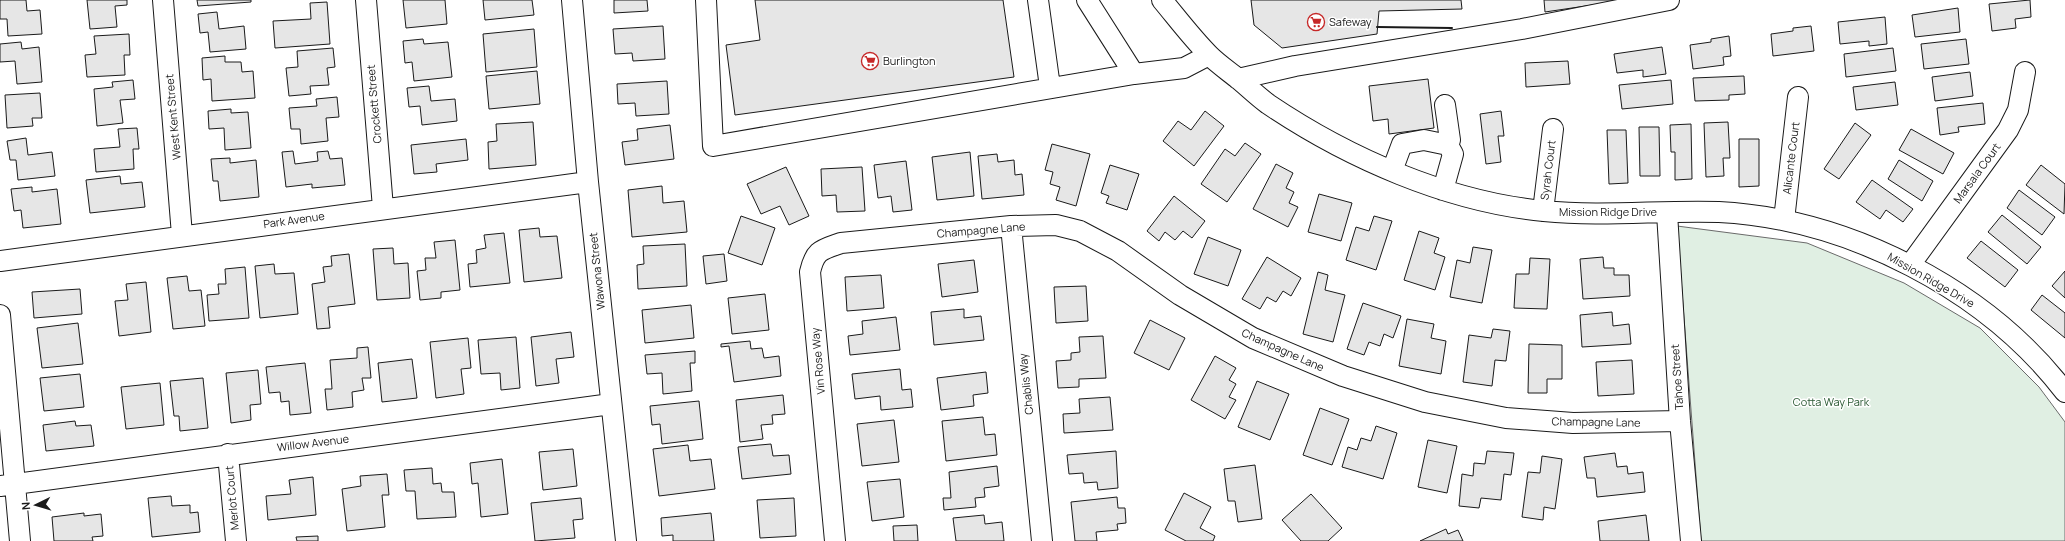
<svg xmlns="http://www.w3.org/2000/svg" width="2065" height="541" font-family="Manrope,sans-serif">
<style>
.green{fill:#e0efe3;stroke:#6a6a6a}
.building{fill:#e6e6e6;stroke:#1a1a1a}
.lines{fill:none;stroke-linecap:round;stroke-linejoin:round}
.minor-casing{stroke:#1a1a1a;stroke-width:22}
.minor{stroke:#fff;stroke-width:20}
.wall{stroke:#1a1a1a;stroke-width:2}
.labels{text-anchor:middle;stroke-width:3;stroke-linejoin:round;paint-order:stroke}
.poi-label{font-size:11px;fill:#1a1a1a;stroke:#fff;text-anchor:start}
.street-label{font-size:11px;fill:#1a1a1a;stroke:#fff}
.park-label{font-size:11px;fill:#2b5a34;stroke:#fff}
</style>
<rect width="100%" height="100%" fill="#fff"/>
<path class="green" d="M1677,226L1807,243L1904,283L1980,328L2039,387L2065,422V541H1701Z"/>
<path class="building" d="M0,0H26L27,11L40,10L42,34L8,36L7,19H0Z
M87,0H127V5L115,6L117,27L90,29Z
M197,0H251V2L198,6Z
M403,0H445L447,24L406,28Z
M483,0H532L534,15L485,20Z
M614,0H647L648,11L614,13Z
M755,0H1003L1014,77L735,115L726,45L760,40Z
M1251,0H1461L1462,9L1379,11L1377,34L1282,48L1254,25Z
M1544,0H1626L1545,12Z
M2030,0L2031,17L2015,19L2016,28L1992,31L1989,4Z
M327,2L330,44L275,48L273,21L311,19L310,3Z
M1958,8L1960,32L1915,37L1912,15Z
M217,12L219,29L244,26L246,49L210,52L208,32L200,33L198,14Z
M1885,17L1887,44L1869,46V41L1840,44L1838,22Z
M663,26L665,59L633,61L632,53L615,54L613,29Z
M1811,26L1814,51L1773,56L1771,34L1793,31V28Z
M534,29L537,67L486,72L483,34Z
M129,34L130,55H124L125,75L87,77L85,55L96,54L94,36Z
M1729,36L1731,56L1723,57L1724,65L1693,69L1690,45L1711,42V39Z
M423,39L424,44L448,42L452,77L414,81L412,62L405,63L403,41Z
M1966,39L1969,64L1924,69L1921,44Z
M21,42L22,49L39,47L42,82L17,84L15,61L0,62V44Z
M1662,47L1666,74L1643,77V70L1617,73L1614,54Z
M333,48L335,67L327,68L329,85L310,86L311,94L289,96L286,68L298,67L297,51Z
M1893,48L1896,71L1846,77L1844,54Z
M225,56V62H241L242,72L253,71L255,98L212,101L211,79L203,80L202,58Z
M1568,61L1570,84L1526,87L1525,63Z
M537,71L540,104L489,109L486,76Z
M1970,72L1973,96L1935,101L1932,77Z
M1744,76L1745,94L1729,95V100L1695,101L1693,78Z
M1428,79L1434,128L1389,134L1388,119L1373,121L1369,86Z
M133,80L135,99L120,100L123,123L97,126L94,89L113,87L112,82Z
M1671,80L1673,104L1622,109L1619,85Z
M667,81L669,114L636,116L635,103L618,104L617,84Z
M1895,82L1898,105L1856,110L1853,87Z
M429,86L431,101L455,99L457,121L422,125L420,106L409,107L407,88Z
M40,93L42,118H32L33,126L7,128L5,95Z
M337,97L339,117L326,118L328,141L301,144L300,129H291L289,108L317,106L316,99Z
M1983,103L1985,124L1958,127L1959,132L1940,135L1937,108Z
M231,109V113L248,112L251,148L225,150L224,128L209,129L208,111Z
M1205,111L1224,126L1194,166L1163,141L1178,121L1191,130Z
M1501,111L1504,136H1498L1501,162L1486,164L1480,114Z
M533,122L536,165L489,169L488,142L497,141L496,124Z
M1728,122L1730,158H1723L1724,176L1706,177L1704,123Z
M1855,123L1871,135L1839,179L1824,169Z
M1691,124L1692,179L1675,180V152H1671L1670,125Z
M670,125L674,159L625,165L622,142L638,140L637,129Z
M1639,127H1659L1660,176H1640Z
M137,128L139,149H133L134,169L96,172L94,149L120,147L118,129Z
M1911,129L1954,153L1943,174L1899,150Z
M1607,130H1626L1628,183L1609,184Z
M26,138L28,155L52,152L55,176L18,180L16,160H10L7,141Z
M466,139L468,160L436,164L437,172L414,174L411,145Z
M1739,139H1759V186L1739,187Z
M1245,143L1261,154L1227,202L1201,184L1225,149L1235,156Z
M1052,144L1090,154L1076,206L1056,200L1060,187L1050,184L1053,172L1045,170Z
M293,151L295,164L318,161L317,152L328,151L330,159L342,158L345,185L312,188V184L286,187L282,152Z
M970,152L974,196L937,200L932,157Z
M997,154L998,162L1014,160L1015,175L1022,174L1024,195L982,199L978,156Z
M230,158V163L256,160L259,197L220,201L218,181H213L211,159Z
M1899,160L1933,181L1922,201L1888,179Z
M906,161L912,210L893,212L891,196L878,198L874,165Z
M1276,164L1293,173L1286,188L1294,192L1289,203L1298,207L1288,227L1253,209Z
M1110,165L1139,174L1127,210L1106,203L1109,196L1101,193Z
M2041,165L2065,184L2064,214L2026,185Z
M786,167L809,216L789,225L780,206L761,214L747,184Z
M862,167L865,211L837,212L836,195L822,196L821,169Z
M120,176L121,184L142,182L145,207L90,213L86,180Z
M1872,180L1913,209L1903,222L1886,210L1880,219L1856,202Z
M662,186L663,203L684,201L687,232L632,237L628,190Z
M32,187V192L57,189L61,224L23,228L21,210L14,211L11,189Z
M2019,190L2055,217L2042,235L2007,208Z
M1319,194L1352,203L1341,241L1308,232Z
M1174,196L1205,221L1192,238L1183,231L1175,240L1165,232L1159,241L1147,231Z
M2002,215L2041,247L2027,264L1988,232Z
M741,216L775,228L762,265L728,253Z
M1374,216L1392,221L1376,270L1346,260L1356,227L1369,231Z
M539,228L540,237L557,236L562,278L524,282L519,230Z
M1419,231L1439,238L1434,253L1445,257L1435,290L1404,280Z
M504,233L510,283L470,287L468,264L477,263L476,250L486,248L484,235Z
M1208,237L1241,250L1228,286L1194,274Z
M455,240L460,290L441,292V298L420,300L417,271L426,270L425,258H436L434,242Z
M1981,241L2018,270L2005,287L1967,258Z
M685,244L687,286L638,289L637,265L644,264L643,246Z
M1473,247L1492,250L1482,303L1450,297L1457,260L1470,263Z
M393,248L394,264L408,263L410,298L377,300L373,249Z
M349,254L355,304L328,307L330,328L317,329L312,284L325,282L323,267L332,266L331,256Z
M724,254L727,281L706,284L703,256Z
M1267,257L1301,278L1291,296L1283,291L1276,302L1267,297L1260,309L1242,299Z
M1603,257L1604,268H1614V275H1629L1630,296L1583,299L1580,259Z
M1530,258L1550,259L1547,309L1514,308L1516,274H1529Z
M974,260L978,292L942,297L938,264Z
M274,264L275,274L294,273L298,314L260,318L255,266Z
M245,267L249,318L209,321L207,295L219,294L218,284H226L225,269Z
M2065,271V298L2052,286Z
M1318,272L1328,275L1325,290L1345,295L1333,342L1303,334Z
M881,275L884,308L847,311L845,277Z
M187,276L189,291L201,290L205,326L173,329L167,278Z
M146,282L151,332L119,336L115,301L128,300L126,284Z
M1086,286L1088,321L1056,323L1054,287Z
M80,289L82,314L34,318L32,292Z
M765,294L769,330L732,334L728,298Z
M2042,295L2065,313V338L2031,310Z
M1363,303L1401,316L1393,338L1384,334L1380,346L1369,342L1364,355L1347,349Z
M691,305L694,338L645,343L642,310Z
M964,309V318L981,316L984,340L934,345L931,312Z
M1612,312L1613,326L1629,324L1631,344L1582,347L1580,315Z
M896,317L900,350L850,355L848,336L863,334L862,321Z
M1407,319L1434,324L1431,338L1446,341L1441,374L1399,366Z
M1150,320L1185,338L1169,370L1134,353Z
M78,323L83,364L42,368L37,328Z
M1493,329L1510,331L1506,361L1495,360L1492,386L1463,382L1469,335L1491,338Z
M571,332L574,357L556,359L559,383L536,386L531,337Z
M1103,336L1106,378L1079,379V387L1058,388L1056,361L1071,360V353L1080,352L1079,337Z
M516,337L520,388L501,390L500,373L481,374L478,340Z
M468,338L471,368L461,369L464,394L436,398L430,342Z
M750,341L751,349L762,348L764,358L779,356L781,376L734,382L729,346L721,347V344Z
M1529,344L1562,345V379H1547V393H1528Z
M368,347L371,378H362L364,390L352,392L353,407L327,410L325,389H332L330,360L357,358V348Z
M695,351V363H690L692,391L663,394L662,373L647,374L645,355Z
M1215,356L1236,368L1229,380L1236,384L1229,397L1236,400L1225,419L1191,400Z
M412,359L417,398L382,402L378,363Z
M1632,360L1634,394L1598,396L1596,362Z
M305,363L311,413L290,415L289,401L281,402L280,392L269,393L266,367Z
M900,369L902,390L911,389L913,407L881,410L880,396L855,399L852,374Z
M258,370L261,404L250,405L251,420L231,423L226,373Z
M986,372L988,393L973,395L974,406L941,410L937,378Z
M80,374L84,407L44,411L40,378Z
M203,378L208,428L180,431L179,416H174L170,381Z
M1257,381L1289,394L1270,440L1238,427Z
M160,383L164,425L126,429L121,387Z
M783,395L785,414L772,415L773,424L761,425L763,439L740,442L736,400Z
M1110,397L1113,430L1064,433L1063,414L1080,413L1079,399Z
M699,401L703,439L662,444L660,424L652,425L650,406Z
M1320,408L1349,419L1332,465L1303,455Z
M983,417L985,435L995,434L997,455L946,461L942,421Z
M894,420L899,462L862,466L857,424Z
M75,421L76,426L91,425L94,446L46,451L43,425Z
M1376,426L1397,433L1383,479L1342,467L1348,447L1357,450L1361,438L1371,441Z
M1428,440L1457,446L1447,493L1418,487Z
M771,444L773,456L789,455L791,474L742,479L738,447Z
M688,445L690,461L711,459L715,489L659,496L653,449Z
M573,449L577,486L543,490L539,452Z
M1116,451L1118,488L1098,490L1097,482L1084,483L1083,473L1069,474L1067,455Z
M1487,451L1514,453L1511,475L1504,474L1501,500L1481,498L1479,508L1459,506L1462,474L1473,476L1474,463L1485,464Z
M1615,453L1617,467L1627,466L1628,474L1643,472L1645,492L1597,497L1595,478H1587L1584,457Z
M1542,456L1562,459L1555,509L1544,507L1543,520L1522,517L1528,472L1540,473Z
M502,459L508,514L481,517L478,483L472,484L470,463Z
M1255,465L1262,519L1238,522L1235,501H1228L1224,469Z
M997,466L999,486L984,488L985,497L975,498L976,507L944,510L943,498H951L949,472Z
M432,468L433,484L441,483L442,492H454L456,517L417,519L415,491H406L404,470Z
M387,474L389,495H382L385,527L347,531L342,489L361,486L360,476Z
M313,477L316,515L268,520L266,496L291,494L289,480Z
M900,479L904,517L872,521L867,482Z
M1184,493L1211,507L1200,528L1215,536L1213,541H1186L1165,530Z
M1311,494L1342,528L1328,541H1301L1282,520Z
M171,496L172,506L190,505V513L198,512L200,532L152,537L148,498Z
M1117,497L1118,508H1125L1126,523L1117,524L1118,530L1096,532L1097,541H1075L1071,502Z
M581,498L583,519L573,520L575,538L535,541L531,503Z
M794,498L796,536L760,538L757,500Z
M84,513V516L101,514L103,536L92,537L93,541H54L52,517Z
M711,513L714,541H673V535L662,536L661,518Z
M984,515L985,524L1002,522L1004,541H956L953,518Z
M1646,515L1649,541H1600L1598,521Z
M917,525L918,541H894L893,526Z
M1446,529L1448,534L1458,530L1463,541H1420Z
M318,536V541H297L296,537Z"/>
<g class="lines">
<g class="minor-casing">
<path id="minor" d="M163,0L182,235
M366,0L383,208
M572,0L588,182L626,541
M706,0L713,146L1134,74L1087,0
M1038,0L1050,87
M1162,0C1177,18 1192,38 1209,55C1217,63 1227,70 1237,78C1247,86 1257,96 1268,104C1348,158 1448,202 1544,211C1602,217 1661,210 1719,212C1849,219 1986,289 2065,392
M1134,74L1184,68L1209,55
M1238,79L1295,66L1522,29L1669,0
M1445,105L1450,140L1448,145
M1392,171L1402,144L1424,140L1448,145L1453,154L1443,190
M1543,211L1553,129
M1667,213L1680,421L1691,541
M1784,220L1798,97
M1011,226L1042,541
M0,261L588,182
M1910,265L2008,130L2018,110L2025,72
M0,315L20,541
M228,454L236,541
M0,486L611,404
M835,541L810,272C815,250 821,250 841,243L1011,226L1056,225L1080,231L1118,251L1180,295L1253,338L1343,376L1425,402L1506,418L1573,423L1680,421"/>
</g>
<use href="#minor" class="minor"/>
<path class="wall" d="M1377,27L1452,28"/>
</g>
<defs>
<g id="supermarket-ring" transform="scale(0.9)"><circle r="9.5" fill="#fff" stroke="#c62828" stroke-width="1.5"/><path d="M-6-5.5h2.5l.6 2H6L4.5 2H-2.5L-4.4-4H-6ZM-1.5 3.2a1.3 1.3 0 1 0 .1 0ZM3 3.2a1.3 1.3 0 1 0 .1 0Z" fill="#c62828"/></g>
</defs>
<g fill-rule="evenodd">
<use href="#supermarket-ring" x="1316" y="22"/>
<use href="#supermarket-ring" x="870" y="61"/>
</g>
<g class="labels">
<g class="poi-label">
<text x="1329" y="26">Safeway</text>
<text x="883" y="65">Burlington</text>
</g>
<g class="street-label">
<text transform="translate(374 104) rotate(-95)" y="4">Crockett Street</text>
<text transform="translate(173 117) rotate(-95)" y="4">West Kent Street</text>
<text transform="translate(1791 158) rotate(-83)" y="4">Alicante Court</text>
<text transform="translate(1548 170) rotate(-83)" y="4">Syrah Court</text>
<text transform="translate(1977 173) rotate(-54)" y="4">Marsala Court</text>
<text x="1608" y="216">Mission Ridge Drive</text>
<text transform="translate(294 220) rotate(-8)" y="4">Park Avenue</text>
<text transform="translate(981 230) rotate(-5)" y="4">Champagne Lane</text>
<text transform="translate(597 271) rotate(-96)" y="4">Wawona Street</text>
<text transform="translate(1931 280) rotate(30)" y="4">Mission Ridge Drive</text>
<text transform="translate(1283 350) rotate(24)" y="4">Champagne Lane</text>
<text transform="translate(818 361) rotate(-95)" y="4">Vin Rose Way</text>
<text transform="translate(1677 377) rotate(-94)" y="4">Tahoe Street</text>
<text transform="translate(1026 384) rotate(-96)" y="4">Chablis Way</text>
<text transform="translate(1596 422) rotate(1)" y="4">Champagne Lane</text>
<text transform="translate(313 443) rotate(-7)" y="4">Willow Avenue</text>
<text transform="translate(232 498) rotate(-95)" y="4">Merlot Court</text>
</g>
<g class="park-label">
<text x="1831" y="406">Cotta Way Park</text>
</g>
</g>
<g transform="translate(36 505) rotate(265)" stroke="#ffffff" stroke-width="3" paint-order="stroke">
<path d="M0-3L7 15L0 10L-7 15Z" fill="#1a1a1a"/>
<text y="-6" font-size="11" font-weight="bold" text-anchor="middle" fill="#1a1a1a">N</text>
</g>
</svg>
